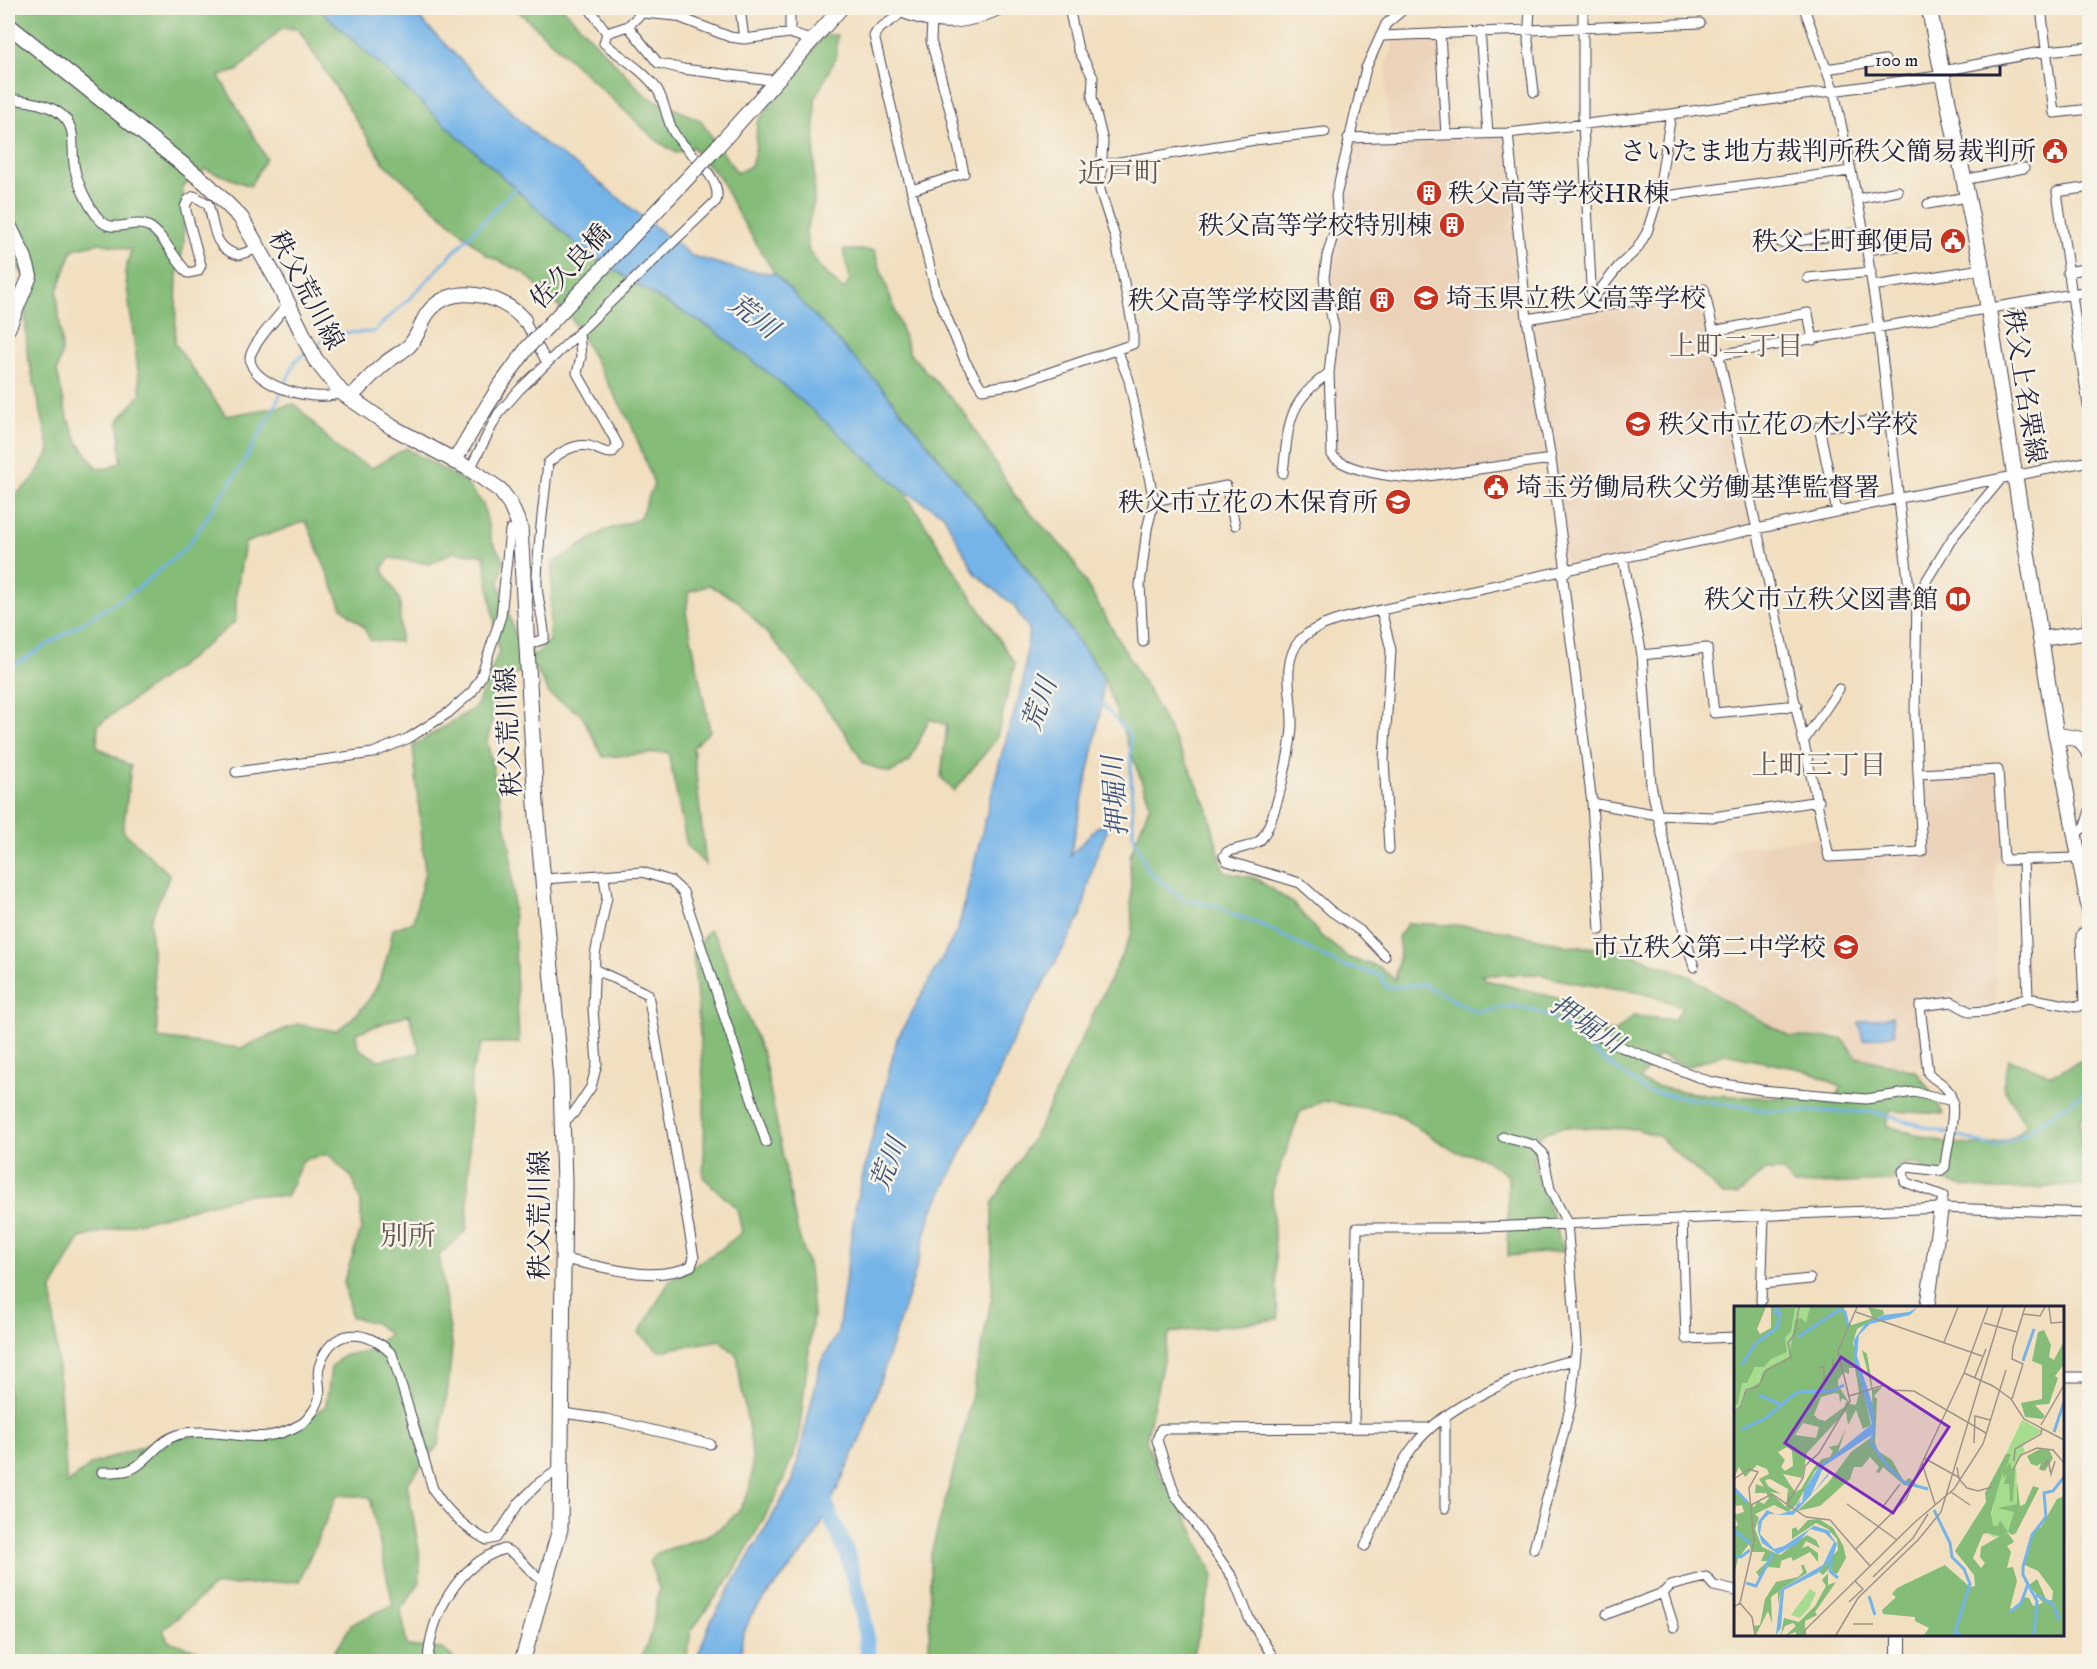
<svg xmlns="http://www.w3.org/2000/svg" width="2097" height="1669" font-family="'IM FELL DW Pica','Noto Serif JP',serif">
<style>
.built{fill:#ebd2b8}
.forest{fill:#84bc78;stroke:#536f5a;stroke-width:1.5;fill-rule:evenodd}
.water{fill:#74b4e8;stroke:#4b6b92;stroke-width:1.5}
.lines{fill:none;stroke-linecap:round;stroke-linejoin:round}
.stream{stroke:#74b4e8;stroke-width:3}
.river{stroke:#74b4e8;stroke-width:16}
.street-casing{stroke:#413e4f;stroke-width:11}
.secondary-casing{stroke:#413e4f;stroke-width:16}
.primary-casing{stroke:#413e4f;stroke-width:17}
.street{stroke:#fff;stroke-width:9}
.secondary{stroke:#fff;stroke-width:14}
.primary{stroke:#fff;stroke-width:15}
.secondary-bridge-casing{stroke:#413e4f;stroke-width:16;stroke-linecap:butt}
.secondary-bridge{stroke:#fff;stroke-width:14}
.labels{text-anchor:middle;stroke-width:5;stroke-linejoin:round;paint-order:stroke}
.poi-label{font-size:26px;fill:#22223b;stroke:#f7f3e8;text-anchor:end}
.street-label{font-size:26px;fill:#22223b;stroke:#f7f3e8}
.water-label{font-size:27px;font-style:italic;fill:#3f5578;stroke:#f7f3e8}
.neighbourhood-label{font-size:27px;fill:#675753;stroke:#f7f3e8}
.quarter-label{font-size:28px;fill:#675753;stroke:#f7f3e8}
.inset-river{fill:none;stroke:#74b4e8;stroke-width:3}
.inset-road{fill:none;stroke:#9e938b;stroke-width:1.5}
.view{fill:#7b2cbf;fill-opacity:0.15;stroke:#7b2cbf;stroke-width:3}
.inset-edge{fill:none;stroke:#22223b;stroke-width:3}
</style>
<rect width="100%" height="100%" fill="#f7f3e8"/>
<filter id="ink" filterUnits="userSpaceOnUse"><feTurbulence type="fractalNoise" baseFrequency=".0167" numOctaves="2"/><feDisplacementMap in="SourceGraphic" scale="12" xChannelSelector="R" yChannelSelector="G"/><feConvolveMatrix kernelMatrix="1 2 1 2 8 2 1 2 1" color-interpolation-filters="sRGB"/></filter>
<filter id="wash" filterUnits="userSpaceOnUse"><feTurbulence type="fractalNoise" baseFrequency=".008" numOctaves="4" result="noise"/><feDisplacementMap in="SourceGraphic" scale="24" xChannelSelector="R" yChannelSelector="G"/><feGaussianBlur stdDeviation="1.35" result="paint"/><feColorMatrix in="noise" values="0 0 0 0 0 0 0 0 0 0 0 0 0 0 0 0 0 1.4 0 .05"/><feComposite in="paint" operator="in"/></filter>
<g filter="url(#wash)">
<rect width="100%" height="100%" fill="#f1dfc0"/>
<path class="built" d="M1440,37L1449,133L1390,135L1386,90L1387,63L1395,39Z
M1508,133L1527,319L1704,289L1755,529L1566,572L1548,459L1414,478L1338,462L1332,455L1334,328L1324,278L1337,215L1348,138Z
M1998,770L2004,860L1995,863V1009L1967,1010L1952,1002L1920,1007L1925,1063L1857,1066L1843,1033L1791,1037L1723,999L1708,977L1687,916L1731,848L1825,837L1829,857L1922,852L1918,774Z"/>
<path class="forest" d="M8,8H319L578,246L661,300L711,328L780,382L903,490L1015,664L996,740L954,791L941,777L947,725L929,719L910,761L890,773L864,764L844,731L779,647L738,601L709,585L689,592L686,612L710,731L693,747L706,865L687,846L668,752L603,757L581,714L550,695L536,669L515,674L500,690L487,741L511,851L519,1043H482L471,1073L467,1230L439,1255L452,1345L448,1388L439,1444L407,1484L419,1550L420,1582L401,1609L407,1646L443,1649L457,1661H328L352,1624L393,1605L370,1497L337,1495L299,1581L214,1586L163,1630L168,1641L229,1661H8V500L32,481L50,451L27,352L24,276L8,250ZM282,28L298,29L384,163L487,255L524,273L571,318L631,424L654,484L639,519L604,531L553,563L549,640L535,655L519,646L499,583L504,560L492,542L483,504L464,481L406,448L372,468L342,453L295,404L226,416L175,344L177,276L184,244L183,187L205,169L250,186L266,158L219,76L237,71ZM100,243L131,250L125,272L141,394L119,420L121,462L106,469L96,467L78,442L66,413L57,371L62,351L57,292L73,249ZM306,521L342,608L364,627L370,640L400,642V601L382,568L390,558L430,564L453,552L484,555L499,652L476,707L413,746L425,871L413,922L393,929C385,975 376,1003 336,1031L297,1024L241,1048L158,1038L150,921L170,875L123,831L131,766L97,747L98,725L189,659L236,621V593L245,543ZM409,1014L420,1053L378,1060L358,1048L356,1033ZM328,1154L353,1179L361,1203V1230L344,1281L351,1317L375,1323L389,1334L371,1350L342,1356L331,1368L326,1406L289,1430L168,1438L92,1464L67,1484L52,1289L80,1238L249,1194L286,1197L303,1160Z
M515,8H563L646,96L700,120L737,173L751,166L756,146L757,123L824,35H837L836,57L815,99L814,203L806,231L808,249L820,268L844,290L850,279L843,250H874L910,354L963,411L1017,499L1069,554L1153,699L1191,771L1207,807L1224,872L1255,878L1294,904L1320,935L1349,958L1379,967L1395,980L1400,952L1398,937L1408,923L1486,927L1569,946L1618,949L1691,977L1735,1007L1791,1037L1842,1038L1856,1057L1916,1071L1936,1099L1943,1114L1890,1111L1886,1125C1923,1138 1996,1162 2026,1126L2003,1086L2009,1059L2051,1075L2089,1057V1113L2080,1119L2087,1185C2039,1186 1954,1202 1919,1164H1904L1892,1181L1794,1185L1783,1171H1764L1737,1195H1723L1658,1136L1636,1129L1562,1127L1546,1132L1538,1138L1533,1160L1564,1251L1508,1256V1176L1481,1157L1454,1151L1395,1113L1323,1101L1300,1112L1272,1191L1278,1319L1169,1333L1146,1440L1159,1474L1188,1520L1214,1576L1191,1661H929L930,1557L965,1428L992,1296V1204L1039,1128L1132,933L1130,856L1150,804L1103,676L1016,553L883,389L775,274L738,214L719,177L692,147L676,153L656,140ZM1540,974C1590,991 1631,982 1682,1008L1674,1020L1634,1016L1615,1032H1594L1569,1001L1486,980L1481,975ZM1724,1054L1805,1070L1842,1087L1833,1099C1783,1097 1682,1100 1639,1080L1659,1055L1687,1067Z
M709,930L717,940L764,1058L797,1229L809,1268L813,1315L798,1443L778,1493L732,1575L691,1631L686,1661H640L652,1630L659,1589L650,1563L654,1555C671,1547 689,1543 706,1536C785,1499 739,1418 738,1357L720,1340L659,1351L639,1333L670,1280L720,1250L742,1232L737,1209L703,1177C708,1102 699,1027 693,952Z"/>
<path class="water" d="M318,8H409L542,142L582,169L692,256L737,269L775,274L883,389L1016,554L1103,676L1102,703L1092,756L1070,856L1097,827L1110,824L1095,859L1081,916L1015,1035L990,1095L931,1214L913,1280L863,1433L814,1539L751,1615L742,1638L741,1661H696L710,1623L793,1481L821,1362L838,1333L856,1203L897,1039L958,929L1000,760L1023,683L1029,629L1014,606L975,573L943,514L903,490L780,382L711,328L661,300L578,246Z
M1892,1016L1895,1034L1863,1040L1859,1022Z"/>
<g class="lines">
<path class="stream" d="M315,347L334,333L373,332L412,296L516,187
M8,669L137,589L187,547L237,473L271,415L296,360L307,352
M1099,700L1130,736L1133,834L1147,870L1183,899L1217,906L1232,914L1262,925L1340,965L1380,975L1387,988L1423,984L1476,1012L1512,1006L1535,1010L1558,1021L1579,1041L1647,1092L1771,1111L1874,1112L1995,1147L2026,1133L2090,1089"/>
<path class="river" d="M819,1490L846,1551L863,1611L869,1662"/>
</g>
</g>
<g filter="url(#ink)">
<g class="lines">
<g class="street-casing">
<path id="street" d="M589,8L607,33
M740,8L744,39
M1405,8L1386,24L1366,68L1336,196L1338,219L1327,256L1324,278L1334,328L1329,373L1332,455C1345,471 1393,477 1414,478L1551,459
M1530,8L1528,41L1534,92
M1583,8V124L1592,306
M2041,8L2054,113L2090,109
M902,10C895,23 880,23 874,36L936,292L965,361L982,389L1016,384L1133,344V328L1115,237L1100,190L1103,141L1092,97L1093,77L1078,49L1069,8
M643,13L676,16L730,37L744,39L790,33L813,41
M628,26L658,63L683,69L778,81
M1480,31L1488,133
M790,33V8
M1440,33L1446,135
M1382,36L1700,23
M1826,69L1885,60
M1943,71L2045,51L2090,47
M8,99C30,101 67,105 72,133C74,145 72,158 75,170C78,185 89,207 99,219C113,236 134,217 150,227C163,235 176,261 188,273L198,271L201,265L185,207L188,200L194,196L208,204C215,226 212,248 238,255L260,248
M1508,133L1527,319L1551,459L1566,572
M1348,138L1508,133L1671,114L1945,75
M1101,165L1255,140L1325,132
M1963,180L2024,168
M2090,187L2057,192L2090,419
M912,190L964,173L952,118L931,41L932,20
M1658,197L1850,171
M1856,199L1898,191
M1928,204L1967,197
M1781,243L1864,232
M1867,250L1902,245
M2067,272L2090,268
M1808,278L1871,272
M1873,286L1982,269
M1593,299L1618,267L1637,249L1647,232L1658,197L1671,114
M288,304C279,316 251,345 250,358C250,387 322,405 341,392
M1527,319L1704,289L1829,857L1922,852L1915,714L1917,596H1910L1879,329L1864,232L1834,91L1804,8
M524,320L547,363
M1713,331L1808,313L1813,340
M1117,350L1129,380L1154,501L1147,529L1140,585L1143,642
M1718,355L2090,291
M470,469L498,414L519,390L716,201C724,178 685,151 674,133C666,120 665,101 657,89C643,70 622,58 604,43L607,33L628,26L647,8
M1283,473C1289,425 1286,403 1329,373
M1154,501L1226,486L1235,525
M1837,512L1819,427L1890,419
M1623,558L1642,655L1651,785L1684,932L1694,967
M1562,571L1592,803L1600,930
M2090,582L2087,631L2090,679
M1917,596L1953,537L2001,479
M1381,610L1391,650L1384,759L1389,849
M527,645L544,639C546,627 536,597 537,580C538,541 544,502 548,463C559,453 573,443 589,446C598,448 602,453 612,453L618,445L577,373L581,357L579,332
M1642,655L1707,648L1714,713L1797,705
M1805,739L1839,689
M236,772L373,753L409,738L448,713L472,692L481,677L501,616L510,530L520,527
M1918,774L1998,770L2004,860L2078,858
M1592,803L1658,815L1713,817L1819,801
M2074,834L2085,827L2090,810
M2023,861L2028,998
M544,879L642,872L671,881L683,892L766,1142
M1385,956L1362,932L1331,911L1300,883L1227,861L1224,856L1227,852C1236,849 1249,847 1258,842C1274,832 1292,745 1292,725C1293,697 1280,663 1300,640C1318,621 1357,615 1381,610L1900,498L2090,461
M1596,1026L1600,1035L1616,1045L1711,1082L1762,1090L1866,1099L1914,1092L1953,1101
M562,1123L573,1114L591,1087L597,1064L593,1008L595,955L607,897L604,877
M1503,1137L1534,1145L1543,1153L1550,1189L1567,1223L1577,1343L1571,1404L1534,1549
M1941,1208L1943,1196L1905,1182L1903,1171L1908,1167L1940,1171L1945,1167C1946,1146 1961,1103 1946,1088C1941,1082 1933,1079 1928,1073L1920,1006L1952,1002L1970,1012L1987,1011L2028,998L2077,1007L2084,1003L2081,936L2082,933L2090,929
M1682,1218L1686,1339L1736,1337
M563,1259C603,1266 653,1284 691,1266L694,1258L648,994L596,970
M1762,1284L1810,1279
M1761,1301L1764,1215
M2062,1377H2090
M563,1413L606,1419L710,1444
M1445,1418V1508
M1354,1427L1357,1228H1463L1941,1208L2090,1213
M102,1472C113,1472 127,1473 137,1466C154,1454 161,1437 185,1433C228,1427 257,1450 301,1424C308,1420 317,1407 319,1399C322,1388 316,1377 319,1367C331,1326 366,1328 392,1354L433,1489C444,1509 467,1530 487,1540L496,1538L519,1503L540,1482L563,1467
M1365,1546C1382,1514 1391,1476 1413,1447C1444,1405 1525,1370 1575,1360
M1663,1593L1674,1627
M1607,1614L1663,1593L1670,1586L1706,1577L1714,1586L1736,1591
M428,1662C430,1615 458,1564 504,1549C521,1554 529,1575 546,1582
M1276,1662L1249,1618L1233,1578L1175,1495L1157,1440L1161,1429L1428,1428"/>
</g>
<g class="secondary-casing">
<path id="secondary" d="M896,8C935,24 958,26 998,8
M717,147L841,8
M8,223L25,258L30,276L8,329
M350,398C361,387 371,375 383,365C391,358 401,353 409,346C418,337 420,325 427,314C450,281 502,294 524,320
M454,462L473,429
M2040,639L2090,632
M2056,735L2090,916
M1927,1308L1941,1208
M1899,1662V1634"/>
</g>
<g class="primary-casing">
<path id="primary" d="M1929,8L1982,269L2056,735L2079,739L2090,753
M8,25L206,183L241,218L275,277L315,359L341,392L392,427L470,469L500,490L509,502L520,527L536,804L561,1079L564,1184L560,1529L522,1662"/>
</g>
<use href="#street" class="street"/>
<use href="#secondary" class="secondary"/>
<use href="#primary" class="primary"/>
<g class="secondary-bridge-casing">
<path id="secondary-bridge" d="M473,429L499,387L528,347L717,147"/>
</g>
<use href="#secondary-bridge" class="secondary-bridge"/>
</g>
</g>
<defs>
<g id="civic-disc" transform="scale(1.35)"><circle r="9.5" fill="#c8321e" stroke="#f7f3e8"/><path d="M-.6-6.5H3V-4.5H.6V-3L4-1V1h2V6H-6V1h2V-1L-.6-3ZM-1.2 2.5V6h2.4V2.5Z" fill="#fff"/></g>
<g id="building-disc" transform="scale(1.35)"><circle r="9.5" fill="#c8321e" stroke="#f7f3e8"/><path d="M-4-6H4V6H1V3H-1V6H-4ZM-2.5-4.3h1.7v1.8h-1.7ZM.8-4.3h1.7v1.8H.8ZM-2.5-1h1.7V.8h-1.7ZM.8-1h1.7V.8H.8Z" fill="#fff"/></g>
<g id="school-disc" transform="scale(1.35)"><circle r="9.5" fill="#c8321e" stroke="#f7f3e8"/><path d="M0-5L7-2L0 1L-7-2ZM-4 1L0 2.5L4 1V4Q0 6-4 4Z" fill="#fff"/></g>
<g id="library-disc" transform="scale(1.35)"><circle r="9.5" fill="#c8321e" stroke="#f7f3e8"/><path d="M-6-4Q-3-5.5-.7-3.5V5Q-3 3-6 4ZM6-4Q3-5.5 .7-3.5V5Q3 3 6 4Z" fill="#fff"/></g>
</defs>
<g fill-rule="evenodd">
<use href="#civic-disc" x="2055" y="151"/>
<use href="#building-disc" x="1429" y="193"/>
<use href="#building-disc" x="1452" y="225"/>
<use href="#civic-disc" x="1953" y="241"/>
<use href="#school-disc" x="1426" y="298"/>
<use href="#building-disc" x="1382" y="300"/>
<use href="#school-disc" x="1638" y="424"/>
<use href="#civic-disc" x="1496" y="487"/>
<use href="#school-disc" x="1398" y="502"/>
<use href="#library-disc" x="1958" y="599"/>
<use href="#school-disc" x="1846" y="947"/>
</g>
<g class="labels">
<g class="poi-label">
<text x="2036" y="160">さいたま地方裁判所秩父簡易裁判所</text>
<text x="1448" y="202" text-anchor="start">秩父高等学校HR棟</text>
<text x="1432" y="234">秩父高等学校特別棟</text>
<text x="1934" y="250">秩父上町郵便局</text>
<text x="1446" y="307" text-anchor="start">埼玉県立秩父高等学校</text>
<text x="1362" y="309">秩父高等学校図書館</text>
<text x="1658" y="433" text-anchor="start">秩父市立花の木小学校</text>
<text x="1516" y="496" text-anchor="start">埼玉労働局秩父労働基準監督署</text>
<text x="1378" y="511">秩父市立花の木保育所</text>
<text x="1938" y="608">秩父市立秩父図書館</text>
<text x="1826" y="956">市立秩父第二中学校</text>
</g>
<g class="street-label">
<text transform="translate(570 266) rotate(-47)" y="9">佐久良橋</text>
<text transform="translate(307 290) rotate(62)" y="9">秩父荒川線</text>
<text transform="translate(2025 386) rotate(81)" y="9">秩父上名栗線</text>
<text transform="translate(508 732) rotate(-93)" y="9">秩父荒川線</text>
<text transform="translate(539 1215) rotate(-90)" y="9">秩父荒川線</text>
</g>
<g class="water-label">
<text transform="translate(754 316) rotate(37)" y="9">荒川</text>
<text transform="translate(1039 704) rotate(-70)" y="9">荒川</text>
<text transform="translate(1115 796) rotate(-94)" y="9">押堀川</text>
<text transform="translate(1587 1024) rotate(34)" y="9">押堀川</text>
<text transform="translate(888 1164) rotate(-69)" y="9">荒川</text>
</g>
<g class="neighbourhood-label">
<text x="1736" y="355">上町二丁目</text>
<text x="1819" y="774">上町三丁目</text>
</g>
<g class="quarter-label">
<text x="1120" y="182">近戸町</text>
<text x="408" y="1245">別所</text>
</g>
</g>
<g transform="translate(1734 1306)">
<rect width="330" height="330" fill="#f1dfc0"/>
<path d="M59,1H85L58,75L44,93L0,122V85L49,32ZM288,114L308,125L288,139L291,145L282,157L284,212L271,230L259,231L253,227L260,198L259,176ZM76,283L82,287L75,302L66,312L57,309Z" fill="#a5dc8d"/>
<path d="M0,1H32L23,23L26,28L37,22V1L61,2L57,25L51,32L53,46L37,53L30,61H21L13,77H8L4,98L0,100ZM76,1H110L113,17L118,19L139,12L134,1L149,4L150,8L123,23L119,37L137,119L129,123L122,104L114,119L112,105L73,147L68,172L49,168L61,186L67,183L79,163L88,153L96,151L99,145L95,141L104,139L112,122L104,146L81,165L62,199L54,206L40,199L21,208L25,212L21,223L28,241L46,249L73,229L82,234L86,242L72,235L68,242L74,240L84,247V256L76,246L59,255L57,251L47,255L46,262L34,261L26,272L22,266L34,255H27L31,246H18L15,238L4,253L0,268V222L4,219L0,209L10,206L8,199L2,200L0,196V182L20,201L24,195L30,198L35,192L32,187H21L22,178L30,181L25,173L35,168L33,163L23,159L11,171L5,161L0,172V107L9,99L10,87L26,76L29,66L55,52L61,14L67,12L72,17ZM115,62H121L125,86L122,99L116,98L104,79V74L110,66L115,68ZM101,87L105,88L106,97L108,92L113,95L110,101L91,115L84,113L80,109L87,91ZM69,117L85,121L82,132L61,129ZM53,141L58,145L59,160L51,165L47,161L51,154L44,146ZM36,173L54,183L52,201L36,186L47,188L34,180L31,174ZM310,24L317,39L315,51L320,54L330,35V58L321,70L324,72L315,98L301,99L311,110L308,113L291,111L287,97L308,93V59L298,55L304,26ZM128,44L133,48L139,84L148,81L140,90L143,93L141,136L144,145L158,154L170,176L175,172L187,182L170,179L149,161L145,167L142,166L145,161L136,151L128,161H120L116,173L86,200L63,205L94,177L117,146L139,130L138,84ZM306,143L315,144L319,152L311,165L305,163L307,157L303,160L297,158L293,150ZM272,148H277L271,164L276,156L278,166L281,162L279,195L276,196L275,178H270L273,168L269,172V165L257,207L259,220H264L266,214L274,226L267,230L274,227L280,236L273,240L277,246L273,262L279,261L283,275L276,302L280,305L289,291L295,292L299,300L309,297L295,279L303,273L313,295L318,294L319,285L304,265L289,258L297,228L307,221L323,193L330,190V329H190L195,322L181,315V311L149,308L148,304L162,291L158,288L163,282L211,259L236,281L241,280L240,269L221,245L252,196L251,187ZM254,227L266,230L247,241L246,251L251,257L247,262L239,252L249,228ZM283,175L286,200L291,198L299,180L305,182L282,227L278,229L274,226L280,206L264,202L283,198ZM85,213L99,222L109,239L112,252L103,268L98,266L97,260L89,269L85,266L104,244L103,233L94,223L82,217L58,233V223L62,221L64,225L74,214ZM67,259H70L73,267L47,283L44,299V286L37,291L38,317L34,305L22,329L20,320L26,319L31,293L42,276L64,271L69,266ZM94,267V279L102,276L81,306L83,309L71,315V329H62V326L52,329L62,320L59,317L51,320L47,329L50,312L65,316L81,300L92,280L88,274Z" fill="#84bc78" fill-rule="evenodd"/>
<path d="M184,1L176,9L136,18L125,29L123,50L139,100L141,122L136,130L90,160L77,189L96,165L94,170L59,209L35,208L28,215L26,228L40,243L50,240L80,220L93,224L103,238L99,251L84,267L50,284L47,322L42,329L47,283L89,259L100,236L91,227L76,223L63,238L44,248L28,237L24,225V216L33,204L43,209L60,204L67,192L65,198L68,196L70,184L85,161L138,118L120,53V34L131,18L149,9L175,6Z" fill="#74b4e8"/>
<path class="inset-river" d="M64,31L105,4L111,6L114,20M289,55L300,23M8,59L21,38L43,22L46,7L41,6L45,1M25,89L46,98M140,122L137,137L155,162L171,177L194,183M7,124L32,112L63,86L98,85L110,79M320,126L330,96M0,182L13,196M200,204L216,237L218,251L230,263L236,278L221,326L227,329M79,221L96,227M0,224L17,238M0,250L7,251L16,244M97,253L96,265L104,272M12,277L22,280L39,247M302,289L319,298L325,314M135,290L141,309M276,306L287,297L294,278M300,329L303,295L289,269V261L298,229L312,211L310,187L319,185L330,171"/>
<path class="inset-road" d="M254,1L230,67L259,80L277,93L290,113L330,134M315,1L317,17L330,16M122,6L248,50M289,8L306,10L311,1M250,17L283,26M210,36L224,1M279,41L291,1M85,62L90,60V75L99,66V53M241,71L252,43M115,90L150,79L156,84L180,85L252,127M278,93L289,58L278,53L279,41M0,106L7,100L12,84L25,80L32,64L57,51L54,37L61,27L65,1M307,119L330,79M240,137L241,110L256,114M190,152L226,172M280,155L281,143L307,128L308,122M223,161L225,173L233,182L244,185L258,181M307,164L314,154L317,168L321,155M278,165L287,149L303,142L319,144L330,157M0,173L15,163L24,166L15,182L20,235L6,297L0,301M217,186L236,199M53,198L69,172L71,160L85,147L116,95L104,45L123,1M113,198L163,234M201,198L188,157L230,67M17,199L38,188L72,211L96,214L136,260M148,202L166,178M122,243L172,193L188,157M139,271L179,232L194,208M115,296L129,283L121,275M6,297L18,311L21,329M119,318H139M71,329V324L181,216L220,183L249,138L272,64M102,329L124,292L184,234L207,206L269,1"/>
<path class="view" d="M107,51L215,121L159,207L51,137Z"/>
<rect width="330" height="330" class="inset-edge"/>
</g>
<rect width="2097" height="1669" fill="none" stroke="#f7f3e8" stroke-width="30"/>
<path d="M1866 66v9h134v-9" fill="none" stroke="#22223b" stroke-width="3"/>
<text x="1875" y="66" font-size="18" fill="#22223b" stroke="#f7f3e8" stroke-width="4.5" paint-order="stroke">100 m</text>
</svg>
